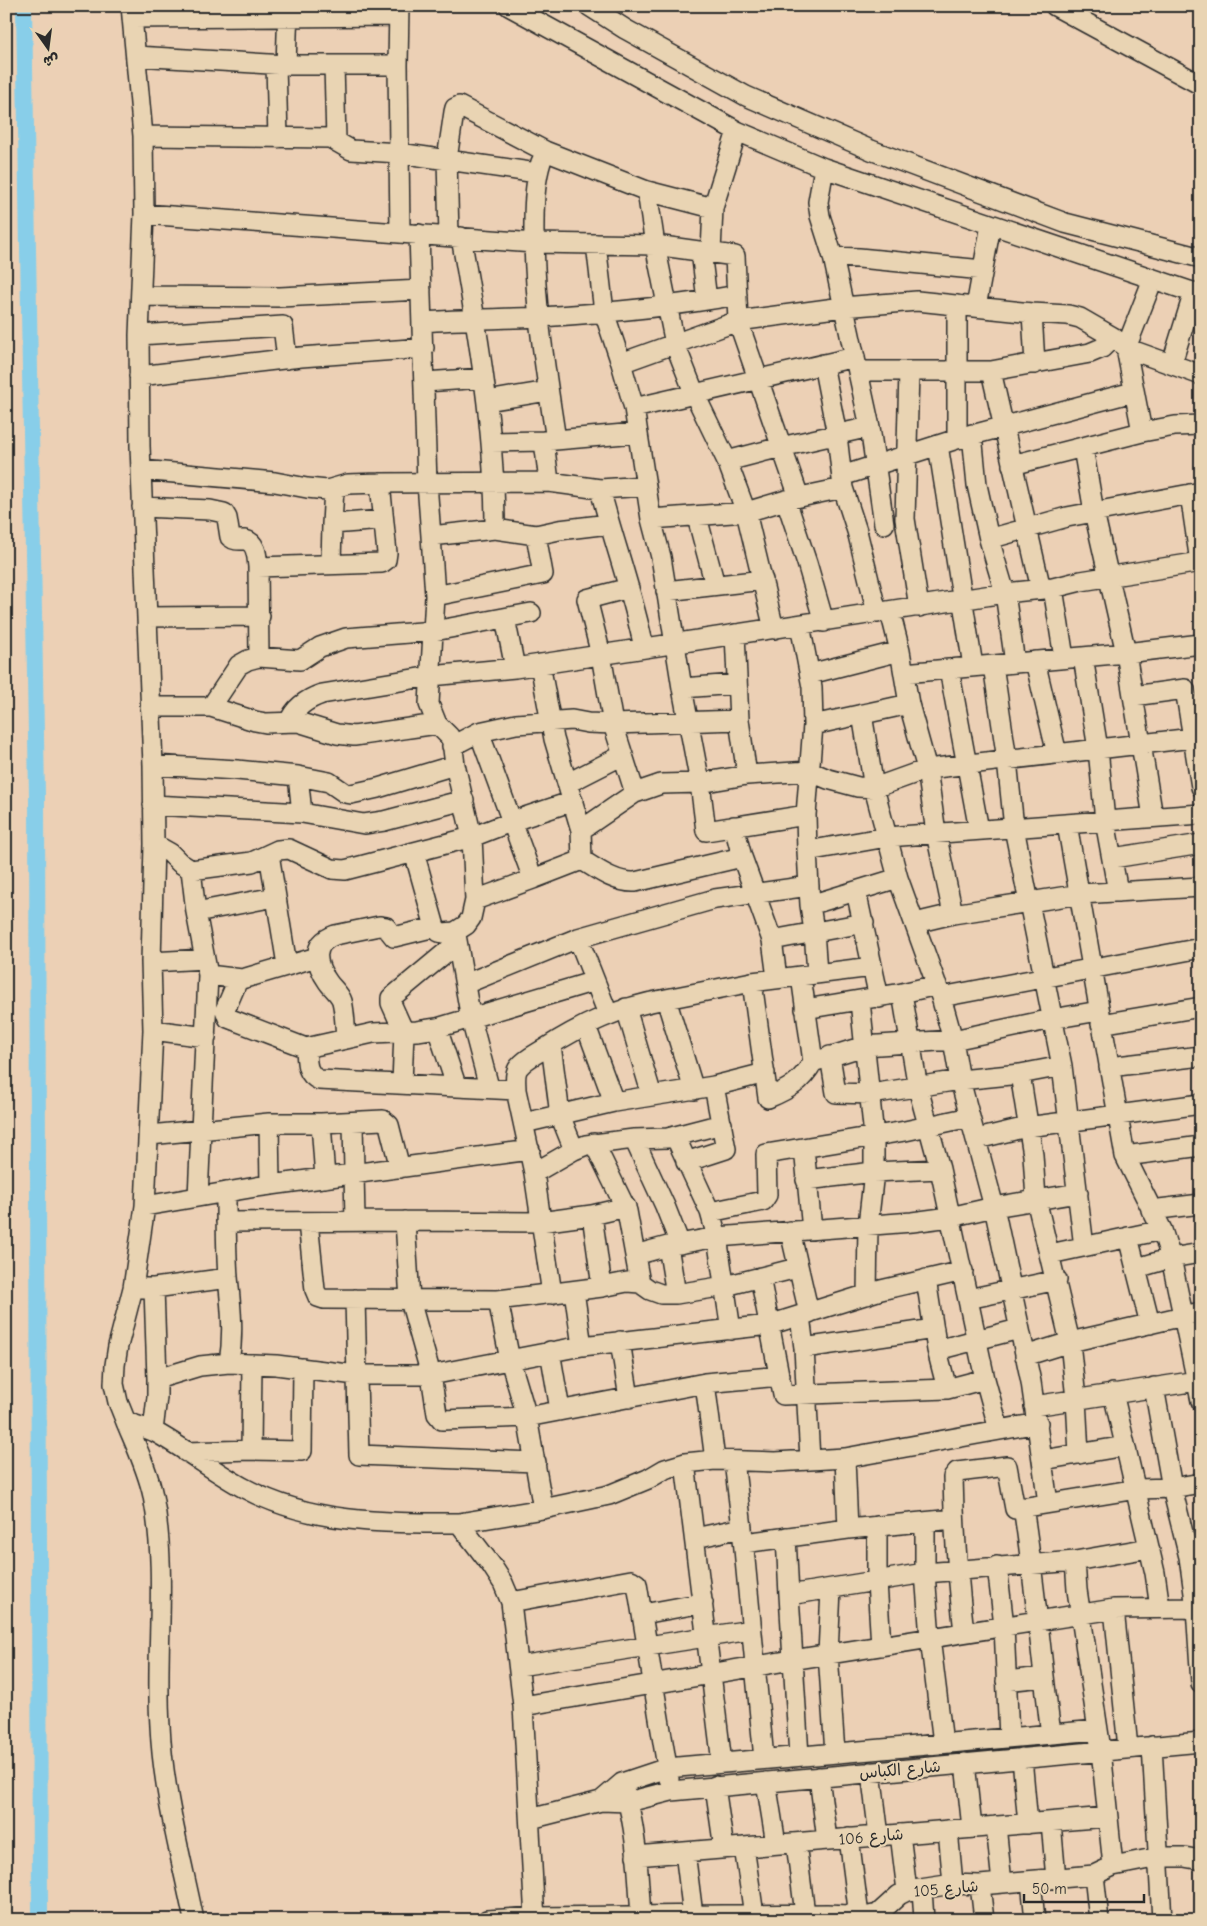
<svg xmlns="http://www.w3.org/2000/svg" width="1207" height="1926" font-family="'Comic Neue','Playpen Sans Arabic',sans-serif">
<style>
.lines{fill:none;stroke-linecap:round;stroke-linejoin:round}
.canal{stroke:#88cee9;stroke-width:16}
.street-casing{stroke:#2b2b2b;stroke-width:22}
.street{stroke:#e9d4b3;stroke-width:19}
.labels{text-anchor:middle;stroke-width:4.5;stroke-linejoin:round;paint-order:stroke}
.street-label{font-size:16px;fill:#2b2b2b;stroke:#e9d4b3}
</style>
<rect width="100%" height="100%" fill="#ecd0b5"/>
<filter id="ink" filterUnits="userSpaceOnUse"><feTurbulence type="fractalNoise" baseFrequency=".02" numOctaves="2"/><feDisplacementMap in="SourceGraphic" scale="10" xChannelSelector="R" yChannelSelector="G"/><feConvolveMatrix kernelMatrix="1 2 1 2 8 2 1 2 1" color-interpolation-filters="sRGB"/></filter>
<g filter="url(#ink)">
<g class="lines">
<path class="canal" d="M24,6L37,796L40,1920"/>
<g class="street-casing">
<path id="street" d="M131,6L143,136L144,214L139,335L140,446L153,765L154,844L151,962L153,1030L145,1206L133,1288L118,1346L115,1365L114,1384L118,1402L126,1422C135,1425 146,1428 155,1432C186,1449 214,1472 246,1489C312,1524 386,1523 459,1523L492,1566L503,1583L511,1602L523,1706L535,1920
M399,6L398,65L400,233
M509,6L737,131L824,168L1201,295
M589,6L625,29L746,96L871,150L1065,223L1201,258
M1055,6L1201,85
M132,18L398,16
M136,56L286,65H398
M276,65L278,138
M286,65L288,6
M334,65L336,140
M143,136L330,138L351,150L399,153L537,173
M541,162C535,181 534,202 534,222C533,295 545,368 556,440
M824,168L818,202L820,216L833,257L870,427L884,524
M647,191L655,245L675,344L695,395L727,461L746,512L774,629
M144,214L534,243L655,245L735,256L738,321L799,497
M419,234L427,483L431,536L495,529L536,535L559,530L609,524
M449,236L447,159L454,112L455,108L459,106L545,151L647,191L713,208
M461,237C478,334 495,431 495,529
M596,244L604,312L621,363L634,408L651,519L661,557L682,688L700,783L706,831L806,815
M701,251L707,300
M711,252L713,208L737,131
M833,257L859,258L983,270
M141,296L280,297L421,290
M976,307L991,225
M1032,313L1035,364
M423,322C462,319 501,319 541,317C606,313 672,307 737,295
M139,335L283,326L287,359
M621,363L738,321L843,307L917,301L1032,313L1068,315L1080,318L1113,337L1126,348L1201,375
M1172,363L1194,292
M823,364L837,435L843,488L857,531L877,613
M858,371H991L1090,353L1102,348L1113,337
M991,371L1041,589
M909,372L905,519L919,607
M139,376L301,357L424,348
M425,382L483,378
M487,401L548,391
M634,408L855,357
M1142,432L1126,348L1153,279
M972,434L977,485L989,539L1005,593L1015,663
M957,439V305
M544,441L549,482
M491,442L544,441L636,433
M938,445L973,666
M1083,448L1094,512L1126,653L1153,817
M727,461L781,447L870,427
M1012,465L1142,432L1175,426L1201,425
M141,470L275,482L307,488L327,490L348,484L380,483L549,482L600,489L645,486
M842,476L957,439L1133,392
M334,488L332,524L383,520
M600,489C614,543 633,594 644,648
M1190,494L1200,562
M786,500L807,563L824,622
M142,507L210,510L224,513L227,518L230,537C235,541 239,540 245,540C257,542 257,558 258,567
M697,517L715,585
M651,519L746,512L786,500L843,488
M989,539L1067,517L1201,492
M331,564L332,524
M629,588L587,599L601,655L613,724L635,793
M1053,588L1064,658
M666,591L763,580
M435,596L543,574L536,535
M890,611L900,651L909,704L927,769L936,833L953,914
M147,617L260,616
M505,618L515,668
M800,625L812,687L813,725L806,815L807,851L810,905L814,931L817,973
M735,634L739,720L747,775
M259,657L258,567L382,563L386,560L387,553L380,483
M1083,657L1098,749L1105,821L1118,892
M1035,661L1057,754
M540,664L554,739L581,830L582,860
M993,665L1007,760L1014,828L1062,1066L1084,1247
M949,669L979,830
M904,673L1126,653L1201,644
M810,674L900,651
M682,688L736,684
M1133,696L1185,689L1201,787
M150,707H211L255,721L266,723L298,722L337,734L354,736L437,724
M211,707L239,665L248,660L259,657L300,660L320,647L346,638L434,631L531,613
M862,714L874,788L898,878L941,997L953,1040L960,1080L994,1207L1031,1382L1048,1503
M289,722C295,707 307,699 322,694L431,676L515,668L1005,593L1053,588L1081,581L1201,562
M813,725L909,704
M452,746L479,732L516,724L572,720L588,723L613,724L739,720
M153,765L237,770L298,776L329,782L345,793L351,794L378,788L455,765
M298,776L302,813
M568,783L623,755
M153,805L302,813L364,824L384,821L464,800
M1067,824L1125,1156L1162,1230L1171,1258L1201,1401
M734,826L742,857L772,940L777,978
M581,830L635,793L661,784L700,783L747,775L809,771L828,779L858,787L874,788L927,769L1201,737
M154,844L170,853L180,863L191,870L252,862L278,850L289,849L332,869L345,870L472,837L513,821L573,801
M807,851L887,837L1201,814
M414,852L435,927L439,932L443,933L455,932L466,925L471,918L475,900L472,837L455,765L452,741L449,736L437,724L429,704L435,596L431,536
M269,854L287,965
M1113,858L1201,844
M582,860C598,870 616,883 635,882L742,857
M191,870L196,912L208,975L198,1197
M533,879L582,860
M856,891L879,998
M475,900L533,879L479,732
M810,905L898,878
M196,912L275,897
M915,923L953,914L1080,894L1201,887
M456,935L471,1019L489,1087
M578,938L608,1014
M772,940L864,923
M151,962L205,959
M208,975L242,979L317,957
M801,976L813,1062C801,1082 790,1089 768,1098L752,982L872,967
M238,980L225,1010L228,1018L306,1048L373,1033L417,1031L437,1028L595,981
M465,984L578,938L715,899L809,886
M902,993L937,985
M941,997L1201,948
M666,999L752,982
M860,1001L874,1137V1172L868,1225L867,1295
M626,1008L652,1096
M805,1009L902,993L918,1088L940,1169L985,1379L999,1430
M1101,1024L1201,1007
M586,1026L614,1102
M437,1028L456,1085
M153,1030L206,1037
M346,1039C345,1027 345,1013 342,1001C340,994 332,988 328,982C316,965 310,944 335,935L379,926L386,927L394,937L435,927
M551,1045L560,1115L574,1150
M306,1048C307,1060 305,1074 319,1080L516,1090L534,1173L552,1294
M830,1056L836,1093L871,1094L960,1080L1020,1074L1062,1066
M813,1062L864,1046L953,1040L1052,1019L1099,1011
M1109,1067L1201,1056
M1020,1074L1033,1155L1036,1199L1070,1342L1076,1399L1079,1454
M402,1084L404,1032L391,1003V998L456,944
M516,1090C516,1083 514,1073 519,1067C525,1059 536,1054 544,1049C583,1024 620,1007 666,999L694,1090
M353,1122L355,1221
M269,1123L270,1185
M321,1123L325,1178
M524,1123L614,1102L714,1086L765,1073
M150,1135L269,1123H321L383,1120L389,1125L400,1168
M675,1136L710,1212L717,1237L731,1330
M634,1139L665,1206L680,1244
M977,1139L1027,1127L1201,1104
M594,1143L627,1211L640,1283
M804,1148L812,1230
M1125,1156L1201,1146
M686,1162L726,1149L714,1086
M534,1173L574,1150L586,1145L634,1139L668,1138L722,1124
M806,1180L874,1172L940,1169
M226,1192C226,1220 226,1249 228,1277C231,1307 234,1333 229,1363
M145,1206L256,1187L530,1150
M1151,1210L1201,1204
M710,1212L763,1201L767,1195L766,1154L905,1131L970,1117
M592,1215L626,1207
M405,1221L410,1300L431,1375L437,1414L442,1420L527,1417L705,1383L780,1376
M226,1222L405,1221L540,1222L592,1215L602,1287
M308,1222L315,1290L318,1297L324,1299L498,1300L602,1287L627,1282L640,1283L650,1290L661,1294H676L725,1286L797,1268
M790,1231L809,1313
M1128,1237L1150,1324
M668,1246L676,1294
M1050,1254L1162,1230
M635,1255L668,1246L717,1237L912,1222L950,1217L994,1207L1078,1193
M1137,1268L1171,1258L1201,1253
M760,1277L783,1395L947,1389L985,1379
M926,1279L937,1350L947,1389
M133,1288H154L228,1278
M154,1288L157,1379
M574,1291L582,1346
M355,1299L359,1455L536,1462
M968,1299L1057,1280
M498,1300L510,1360L527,1417L543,1509
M800,1316L804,1348L810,1460
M620,1341L629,1398
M804,1348L934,1329
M937,1350L1019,1329
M550,1351L560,1410
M1025,1356L1070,1342L1201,1312
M705,1383L715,1460
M1154,1387L1172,1488L1189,1557L1196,1608L1201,1683
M1113,1393L1155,1573L1160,1608
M1034,1406L1197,1381
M126,1422C136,1446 148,1471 153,1496C168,1572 155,1650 160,1726C163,1792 181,1856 194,1920
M153,1431L157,1397V1379L200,1366L229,1363L276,1365L356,1375H431L582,1346L769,1325L881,1290L963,1271
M251,1450L252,1364
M186,1452L251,1450L302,1451L303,1368
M845,1458L848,1529
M1043,1460L1125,1446
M734,1461L742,1528L764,1759
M685,1463L722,1763
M1023,1507C1035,1582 1041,1658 1051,1734
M925,1522V1573L930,1638L943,1743
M459,1523L543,1509L609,1495L648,1479L665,1469L685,1463L715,1460L775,1462L845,1458L1038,1423
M877,1526V1582L881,1646
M786,1537L789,1595L925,1573L1075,1561L1149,1548
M695,1538L742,1528
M744,1543L848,1529L954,1519
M1075,1561L1077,1590L1101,1750L1113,1866
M997,1566L1004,1626L1009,1738
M831,1589L828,1654L835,1753
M789,1595L799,1756
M511,1602L631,1580L637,1584L669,1779
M1114,1609L1128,1748
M643,1614L703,1603
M964,1632C958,1581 954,1530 953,1477L957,1472L1007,1466L1015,1509L1137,1489L1172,1488L1201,1483
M519,1666L751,1630
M1006,1681L1043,1677
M523,1706L792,1660L1114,1609L1196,1608
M1152,1746L1162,1920
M1022,1758L1028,1824
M965,1763L972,1828
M871,1772L879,1836
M819,1777L827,1840
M766,1782L776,1844
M715,1786L724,1849
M625,1792C637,1831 638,1875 641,1916
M601,1801L622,1783L667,1768L1097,1730
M530,1819L601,1801L628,1802L671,1791L1201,1742
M1051,1822L1056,1879
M996,1826L1002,1883
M948,1830L953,1884
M900,1834L907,1891
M849,1838L859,1916
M796,1843L805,1914
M744,1847L754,1915
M685,1852L693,1915
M636,1856L1107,1817
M1094,1875L1099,1920
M1031,1881L1035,1920
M980,1885L984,1920
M922,1889L924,1920
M487,1920L535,1917L827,1914L869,1916L878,1914L899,1895L907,1891L953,1884L980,1885L1094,1875L1113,1866L1159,1857H1184L1201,1860"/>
</g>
<use href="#street" class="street"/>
</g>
</g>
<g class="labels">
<g class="street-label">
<text transform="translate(900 1769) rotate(-5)" y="6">شارع الكباس</text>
<text transform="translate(871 1836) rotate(-5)" y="6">شارع 106</text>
<text transform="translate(946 1888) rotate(-5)" y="6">شارع 105</text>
</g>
</g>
<rect width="1207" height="1926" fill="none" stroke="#e9d4b3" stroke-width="25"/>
<rect x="12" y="12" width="1182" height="1901" fill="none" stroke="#2b2b2b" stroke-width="2" filter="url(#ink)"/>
<g transform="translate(48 48) rotate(166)" stroke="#e9d4b3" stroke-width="4" paint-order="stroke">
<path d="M0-4L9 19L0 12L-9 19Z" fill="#2b2b2b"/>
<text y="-8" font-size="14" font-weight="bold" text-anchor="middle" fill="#2b2b2b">ش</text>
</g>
<path d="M1024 1894v8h120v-8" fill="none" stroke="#2b2b2b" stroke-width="2.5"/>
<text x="1032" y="1894" font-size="15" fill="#2b2b2b" stroke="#e9d4b3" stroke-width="4" paint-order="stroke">50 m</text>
</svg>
